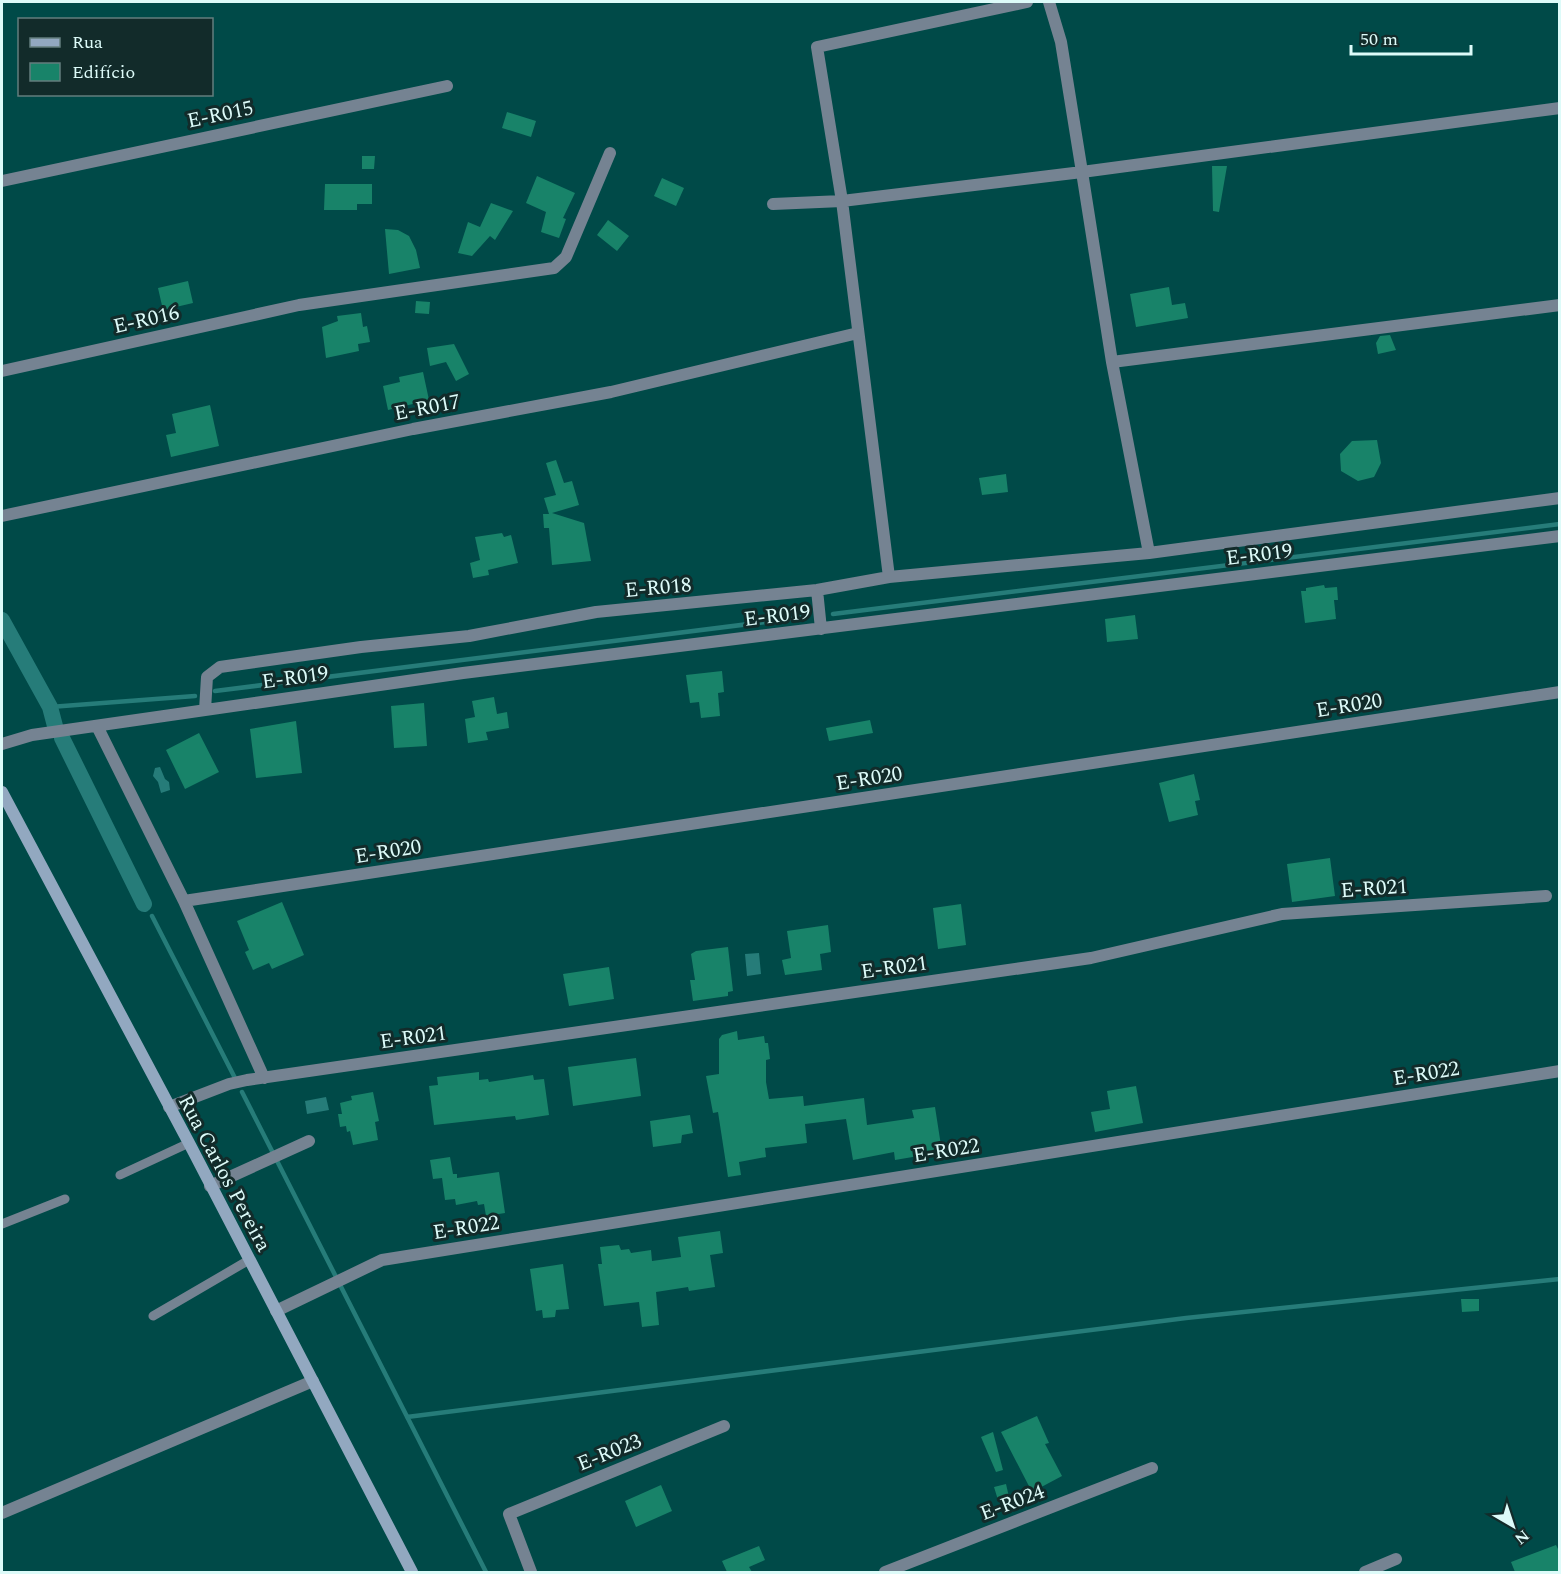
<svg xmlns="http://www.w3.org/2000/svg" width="1561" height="1574" font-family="Spectral,serif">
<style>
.water{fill:#267c79}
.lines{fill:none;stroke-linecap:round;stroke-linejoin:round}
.stream{stroke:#267c79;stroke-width:4.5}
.canal{stroke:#267c79;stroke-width:16}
.building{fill:#188369}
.lane{stroke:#758392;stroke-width:9}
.street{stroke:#758392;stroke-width:12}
.secondary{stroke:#92a8c0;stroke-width:12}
.labels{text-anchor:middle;stroke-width:6;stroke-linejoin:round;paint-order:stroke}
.street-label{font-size:21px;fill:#ddfbf9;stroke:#122b2a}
</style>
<rect width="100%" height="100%" fill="#004a48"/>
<path class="water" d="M160,767L165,779L169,782L170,790L161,793L158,782L153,776L155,768Z
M759,953L761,974L747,976L745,954Z
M326,1097L329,1110L307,1114L305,1101Z"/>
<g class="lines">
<path class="stream" d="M833,614L1560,524
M215,691L805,617
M50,707L195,696
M152,916L236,1080
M242,1092L486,1572
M407,1417L1186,1318L1560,1279"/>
<path class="canal" d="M2,620L50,707L55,726
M62,738L144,904"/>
</g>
<path class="building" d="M507,112L536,121L531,137L502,128Z
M362,156H375L374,169H362Z
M1212,166H1227L1219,212L1213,211Z
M537,176L575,193L563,218L566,219L559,238L541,232L546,212L526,203Z
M662,178L684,188L676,206L654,196Z
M325,184H372V204H357V210H324Z
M491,203L513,211L495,240L490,236L472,256L458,253L468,222L480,227Z
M608,220L629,236L617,251L597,235Z
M385,229L398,230L409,236L416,250L420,268L389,274Z
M188,281L193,303L163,310L158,288Z
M1169,287L1172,305L1185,303L1188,318L1136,327L1130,294Z
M416,301L430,302L429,314L415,313Z
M361,313L363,327L367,326L370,342L358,344L359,351L326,358L322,327L338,321L337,316Z
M1390,335L1396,350L1378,354L1376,343L1380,336Z
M454,344L469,374L456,381L446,362L430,366L427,348Z
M423,372L429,400L388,410L383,386L400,382L399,377Z
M210,405L219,446L171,457L166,435L176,433L172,414Z
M1377,440L1381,463L1374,477L1358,481L1341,471L1340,454L1352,441Z
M556,460L564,483L572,481L579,505L552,513L584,523L591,561L552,565L549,528H544L543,514H549L544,498L556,495L546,463Z
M1006,474L1008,492L982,495L979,478Z
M502,533L504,537L511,535L518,563L488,570L489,575L473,578L470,563L480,560L475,537Z
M1324,585L1325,588L1337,587L1338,600H1334L1336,619L1305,623L1301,591H1306V588Z
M1135,615L1138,639L1107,642L1105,619Z
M722,671L724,692L718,693L720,716L701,718L699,702L690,703L686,675Z
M494,697L497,714L507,712L509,728L486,732L488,740L468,743L465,719L475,717L472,701Z
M424,703L427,746L394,748L391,706Z
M870,720L873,733L829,741L826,728Z
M296,721L302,773L256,778L250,729Z
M199,733L219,772L185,789L166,750Z
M1194,774L1200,800L1195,801L1198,815L1169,822L1159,783Z
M1330,858L1335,896L1292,902L1287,864Z
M282,902L304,955L272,969L269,963L253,970L245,952L249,950L237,921Z
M961,904L966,945L938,949L933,908Z
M828,925L831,952L820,954L822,970L785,975L782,960L791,958L787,931Z
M728,947L733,991L728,992V996L693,1001L690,980H695L691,954L696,951Z
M609,967L614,999L569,1006L563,974Z
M737,1031L738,1040L764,1036L765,1043H768L770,1059L766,1060V1082L769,1099L803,1096L804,1106L864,1098L867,1125L914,1118L912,1110L935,1107L942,1152L895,1160L894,1152L853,1160L846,1119L805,1124L807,1143L765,1148L766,1157L739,1162L741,1175L728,1177L718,1112L713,1113L706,1076L719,1074V1039L722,1035Z
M636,1058L641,1096L573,1106L568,1067Z
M479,1072V1080L488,1079L489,1082L533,1075L534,1080L544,1079L549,1115L516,1120L515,1116L434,1125L429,1086L438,1085L437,1077Z
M1136,1086L1143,1123L1095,1132L1091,1112L1110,1109L1107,1091Z
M373,1092L379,1121L375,1122L378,1140L353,1145L350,1131L347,1132L346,1126L340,1127L338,1114H342L340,1103L352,1100L351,1096Z
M690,1115L693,1133L682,1135L681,1143L653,1147L650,1121Z
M450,1157L453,1174H457V1178L499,1172L505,1213L486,1216L484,1204L478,1205L477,1201L456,1205L455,1199L445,1200L442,1178L433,1179L430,1160Z
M720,1231L723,1253L710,1255L715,1287L689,1291L688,1287L656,1292L659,1325L642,1327L639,1302L604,1306L598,1264H602L600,1247L619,1245L621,1250L629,1249L631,1253L651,1250L652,1261L681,1257L678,1237Z
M563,1264L569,1309L556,1310L555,1317L543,1318L542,1310L536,1311L530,1269Z
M1461,1299H1479V1311L1462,1312Z
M1037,1416L1049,1443L1045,1444L1062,1476L1032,1492L1001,1432Z
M993,1432L1003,1470L996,1472L981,1437Z
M1006,1484L1009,1497L998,1500L994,1487Z
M661,1485L672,1511L636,1527L625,1501Z
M1556,1545L1560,1553V1572H1515L1511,1562Z
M759,1546L765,1560L749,1567L752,1572H727L722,1561Z"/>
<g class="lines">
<path class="lane" d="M120,1175L189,1143
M2,1224L65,1199
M153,1316L249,1260"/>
<path class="street" d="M2,181L447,86
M773,204L842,201L1082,172L1061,42L1049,2
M1112,362L1560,305
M2,371L299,305L554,268L566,257L610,153
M2,516L413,429L611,392L858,333
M1149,553L1112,362L1082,172L1560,108
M889,577L842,201L817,47L1027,2
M817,590L821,629
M205,710L207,677L220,667L361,647L469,636L596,612L817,590L889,577L1149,553L1560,498
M97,726L184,901L264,1078
M2,744L32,735L463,673L1560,536
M184,901L1560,692
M169,1107L229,1084L247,1080L1091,958L1282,914L1546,896
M210,1186L309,1141
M276,1311L382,1260L1560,1071
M2,1513L313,1381
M531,1572L509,1514L724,1426
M885,1572L1152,1468
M1365,1572L1396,1559"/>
<path class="secondary" d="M2,792L189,1143L412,1572"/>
</g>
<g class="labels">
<g class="street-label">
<text transform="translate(220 114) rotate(-12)" y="7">E-R015</text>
<text transform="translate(146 319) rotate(-13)" y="7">E-R016</text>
<text transform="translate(427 407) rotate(-11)" y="7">E-R017</text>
<text transform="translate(1259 554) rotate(-7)" y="7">E-R019</text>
<text transform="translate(658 587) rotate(-5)" y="7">E-R018</text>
<text transform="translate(777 615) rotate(-7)" y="7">E-R019</text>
<text transform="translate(295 677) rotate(-8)" y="7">E-R019</text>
<text transform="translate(1349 705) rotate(-9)" y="7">E-R020</text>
<text transform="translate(869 778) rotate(-9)" y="7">E-R020</text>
<text transform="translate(388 851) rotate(-9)" y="7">E-R020</text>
<text transform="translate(1374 888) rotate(-4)" y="7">E-R021</text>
<text transform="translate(894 967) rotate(-8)" y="7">E-R021</text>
<text transform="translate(413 1037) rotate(-8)" y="7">E-R021</text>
<text transform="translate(1426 1073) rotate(-9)" y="7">E-R022</text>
<text transform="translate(946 1150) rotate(-9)" y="7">E-R022</text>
<text transform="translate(225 1173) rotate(62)" y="7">Rua Carlos Pereira</text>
<text transform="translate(466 1227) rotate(-9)" y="7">E-R022</text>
<text transform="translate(609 1452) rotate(-22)" y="7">E-R023</text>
<text transform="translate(1012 1502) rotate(-21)" y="7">E-R024</text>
</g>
</g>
<rect width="1561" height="1574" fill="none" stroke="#ddfbf9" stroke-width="6"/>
<rect x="18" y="18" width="195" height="78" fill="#122b2a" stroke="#637e7d" stroke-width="1.5"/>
<rect x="30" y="38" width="30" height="9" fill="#92a8c0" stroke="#637e7d" stroke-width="1.5"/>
<text x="72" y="48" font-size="18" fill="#ddfbf9">Rua</text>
<rect x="30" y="63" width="30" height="18" fill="#188369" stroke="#637e7d" stroke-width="1.5"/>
<text x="72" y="78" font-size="18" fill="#ddfbf9">Edifício</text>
<g transform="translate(1513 1526) rotate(141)" stroke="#122b2a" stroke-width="4.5" paint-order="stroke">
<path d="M0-4.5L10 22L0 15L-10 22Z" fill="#ddfbf9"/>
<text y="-9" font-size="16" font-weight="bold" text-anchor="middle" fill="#ddfbf9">N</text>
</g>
<path d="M1351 45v9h120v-9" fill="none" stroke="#ddfbf9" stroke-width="3"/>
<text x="1360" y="45" font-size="18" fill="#ddfbf9" stroke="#122b2a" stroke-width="4.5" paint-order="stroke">50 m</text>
</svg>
